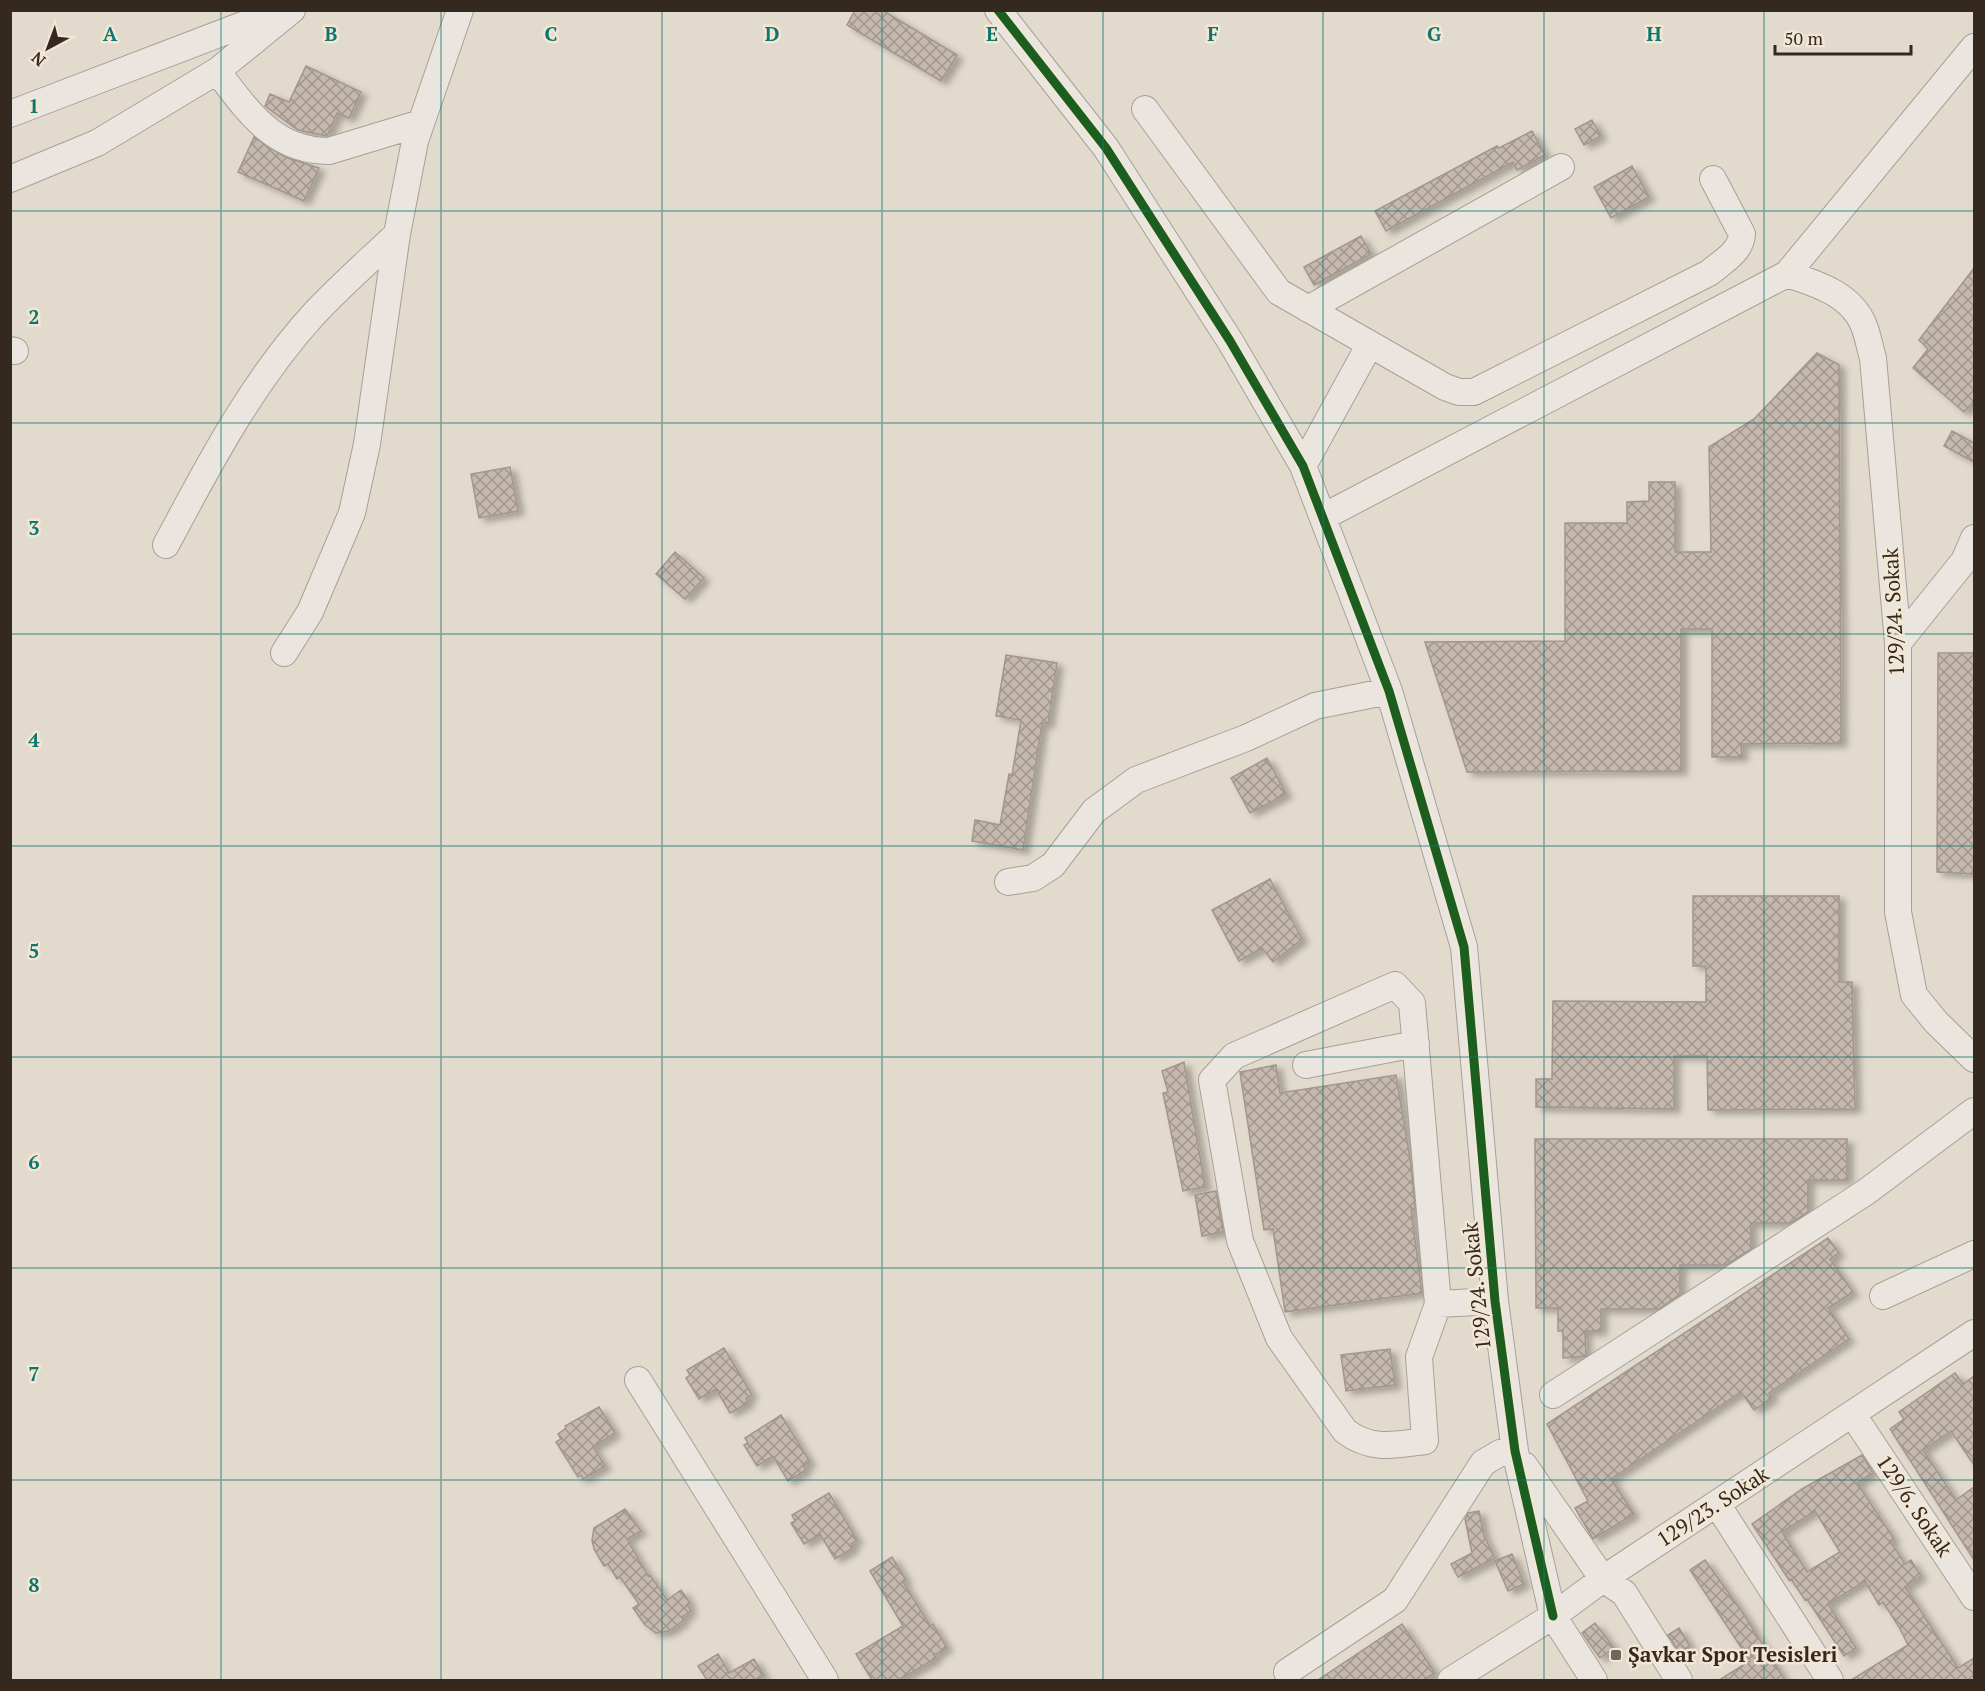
<svg xmlns="http://www.w3.org/2000/svg" width="1985" height="1691" font-family="'PT Serif',serif">
<style>
.building{fill:url(#building-cross-hatch);stroke:#a2968d;stroke-width:1.5;fill-rule:evenodd;filter:url(#shadow)}
.lines{fill:none;stroke-linecap:round;stroke-linejoin:round}
.minor-casing{stroke:#a7a097;stroke-width:28}
.minor{stroke:#eae6df;stroke-width:26}
.cycleway-casing{stroke:#f2e7d4;stroke-width:13}
.cycleway{stroke:#1b5e20;stroke-width:9}
.grid{fill:none;stroke:#0f766e;stroke-width:1.5;stroke-opacity:0.55}
.poi-dot{fill:#72665c;stroke:#f2e7d4;stroke-width:2}
.labels{text-anchor:middle;stroke-width:5;stroke-linejoin:round;paint-order:stroke}
.street-label{font-size:21px;fill:#35281f;stroke:#f2e7d4}
.poi-label{font-size:21px;font-weight:bold;fill:#35281f;stroke:#f2e7d4;text-anchor:start}
.grid-label{font-size:20px;text-anchor:middle;font-weight:bold;fill:#0f766e;stroke:#f2e7d4;stroke-width:5;stroke-linejoin:round;paint-order:stroke}
</style>
<defs>
<pattern id="building-cross-hatch" width="8" height="8" patternUnits="userSpaceOnUse" patternTransform="scale(1.5)"><rect width="8" height="8" fill="#c5b8ae"/><path d="M0 0l8 8M0 8l8-8" fill="none" stroke="#a1968d"/></pattern>
<filter id="shadow"><feDropShadow dx="6" dy="4" stdDeviation="3" flood-color="#0004"/></filter>
</defs>
<rect width="100%" height="100%" fill="#e2dacd"/>
<path class="building" d="M855,10H882L957,55L941,81L847,25Z
M306,66L361,92L349,118L337,113L327,136L298,130L265,106L270,94L289,102Z
M1592,120L1601,136L1584,145L1575,129Z
M1532,131L1545,155L1517,170L1513,162L1386,231L1375,211L1497,146L1499,148Z
M254,137L285,157L319,168L304,201L238,172Z
M1632,166L1649,197L1611,218L1594,187Z
M1361,236L1371,254L1314,285L1304,267Z
M1974,268V401L1964,412L1913,368L1928,349L1919,340Z
M1817,353L1839,365L1841,743L1741,744L1742,757H1712V629H1681V771L1467,772L1425,642L1565,641V523H1627V502L1649,501V482H1675V552H1711L1709,447L1754,419Z
M1952,431L1974,443V462L1944,446Z
M510,467L518,511L479,518L471,474Z
M675,552L704,578L685,599L656,574Z
M1938,653H1974V874L1937,872Z
M1006,655L1057,663L1048,724L1042,723L1023,850L972,841L975,820L1000,825L1009,774L1012,775L1021,720L996,716Z
M1267,758L1286,794L1250,813L1231,778Z
M1270,879L1302,939L1273,962L1262,948L1239,961L1212,910Z
M1693,896H1839V982H1852L1855,1109L1708,1110L1707,1056H1674V1109L1536,1107V1079H1552L1553,1001L1706,1002V966H1693Z
M1184,1062L1205,1187L1183,1191L1163,1093L1168,1092L1162,1071Z
M1276,1065L1280,1093L1396,1075L1411,1165L1415,1209H1411L1422,1293L1285,1312L1273,1229L1264,1230L1240,1072Z
M1535,1139H1847V1180H1808V1212L1791,1223H1751V1249L1726,1265H1680V1294L1659,1309H1601V1331H1585L1586,1356L1563,1358V1331H1558V1308H1536Z
M1216,1191L1223,1232L1202,1236L1195,1195Z
M1828,1238L1839,1253L1830,1259L1853,1292L1828,1308L1849,1339L1769,1393L1772,1398L1754,1410L1741,1392L1611,1479L1634,1514L1593,1539L1575,1508L1588,1501L1547,1424Z
M724,1348L752,1395L746,1398L748,1403L730,1413L716,1389L699,1399L686,1378L690,1375L687,1370Z
M1390,1349L1395,1385L1346,1391L1341,1355Z
M1955,1373L1963,1384L1974,1376V1465L1951,1431L1923,1450L1956,1500L1974,1487V1560L1890,1429L1904,1419L1899,1412Z
M599,1407L615,1433L593,1447L605,1466L583,1479L581,1475L578,1477L556,1442L561,1439L558,1434L566,1428L565,1426Z
M781,1415L810,1462L803,1466L806,1470L788,1481L773,1456L757,1466L744,1445L748,1443L745,1438Z
M1862,1455L1873,1473L1857,1483L1894,1539L1890,1541L1905,1564L1911,1560L1921,1576L1905,1587L1958,1668L1974,1658V1680H1851L1908,1645L1899,1627L1883,1602L1879,1605L1865,1581L1828,1604L1856,1648L1844,1656L1807,1599L1805,1600L1791,1579L1789,1580L1752,1524L1802,1489ZM1815,1511L1840,1552L1807,1572L1782,1532Z
M829,1493L857,1540L851,1544L853,1548L835,1559L820,1534L804,1544L791,1523L795,1521L792,1515Z
M625,1509L641,1531L627,1539L648,1576L650,1575L667,1600L681,1590L690,1603L687,1605L691,1611L682,1617L684,1620L669,1631L656,1633L645,1625L633,1608L639,1604L620,1577L617,1579L608,1564L604,1566L594,1549L592,1540L594,1528Z
M1479,1511L1484,1536L1495,1558L1458,1577L1451,1564L1472,1553L1465,1519L1468,1513Z
M1512,1554L1524,1584L1508,1591L1495,1561Z
M892,1557L906,1580L903,1582L930,1626L933,1624L947,1648L934,1655L936,1658L899,1680H872L856,1654L903,1626L870,1571Z
M1705,1560L1743,1613L1785,1680H1719L1750,1661L1690,1570Z
M1595,1623L1614,1648L1600,1658L1582,1633Z
M1402,1624L1435,1673L1423,1680H1318Z
M1679,1628L1690,1646L1679,1652L1668,1635Z
M718,1654L729,1673L754,1659L764,1676L756,1680H707L698,1666Z"/>
<g class="lines">
<g class="minor-casing">
<path id="minor" d="M998,10L1106,148L1230,341L1303,466L1389,691L1464,947L1495,1301L1515,1451L1553,1616L1594,1680
M217,71C248,111 273,151 329,151L421,123
M1145,109L1279,292L1445,387L1459,392H1474L1709,273C1722,262 1741,252 1742,234L1713,179
M10,114L279,11
M10,179L97,143L217,71L292,10
M1787,274C1815,283 1852,294 1864,326C1868,336 1870,348 1873,358L1898,643V912L1914,995L1936,1022L1974,1059
M1308,309L1561,167
M10,350L15,351
M1303,466L1370,344
M1323,517L1787,274L1974,47
M166,545C209,464 252,382 314,314C340,286 370,260 397,234
M1898,643L1964,561L1974,538
M284,653L310,612L352,513L367,444L397,234L415,141L460,10
M1008,882L1033,878L1053,865L1094,811L1136,780L1246,738L1315,706L1389,691
M1395,985L1412,1003L1438,1304L1419,1357L1425,1441C1395,1445 1371,1451 1345,1431L1279,1338L1240,1241L1212,1080L1234,1056Z
M1306,1065L1416,1044
M1883,1296L1974,1254
M1438,1304L1495,1301
M638,1380L825,1680
M1553,1395L1866,1192L1974,1111
M1853,1415L1974,1597
M1524,1465L1603,1579L1624,1593L1679,1680
M1717,1504L1830,1680
M1287,1672L1395,1600L1483,1463L1500,1453L1515,1451
M1451,1680L1553,1616L1603,1579L1974,1333"/>
</g>
<use href="#minor" class="minor"/>
<g class="cycleway-casing">
<path id="cycleway" d="M998,10L1106,148L1230,341L1303,466L1389,691L1464,947L1495,1301L1515,1451L1553,1616"/>
</g>
<use href="#cycleway" class="cycleway"/>
</g>
<path class="grid" d="M221,10V1680M441,10V1680M662,10V1680M882,10V1680M1103,10V1680M1323,10V1680M1544,10V1680M1764,10V1680M10,211H1974M10,423H1974M10,634H1974M10,846H1974M10,1057H1974M10,1268H1974M10,1480H1974"/>
<rect class="poi-dot" x="1610" y="1649" width="12" height="12" rx="3"/>
<g class="labels">
<g class="street-label">
<text transform="translate(1894 612) rotate(-93)" y="7">129/24. Sokak</text>
<text transform="translate(1477 1286) rotate(-96)" y="7">129/24. Sokak</text>
<text transform="translate(1914 1506) rotate(56)" y="7">129/6. Sokak</text>
<text transform="translate(1713 1507) rotate(-33)" y="7">129/23. Sokak</text>
</g>
<g class="poi-label">
<text x="1628" y="1662">Şavkar Spor Tesisleri</text>
</g>
</g>
<g class="grid-label">
<text x="110" y="41">A</text>
<text x="331" y="41">B</text>
<text x="551" y="41">C</text>
<text x="772" y="41">D</text>
<text x="992" y="41">E</text>
<text x="1213" y="41">F</text>
<text x="1434" y="41">G</text>
<text x="1654" y="41">H</text>
<text x="34" y="113">1</text>
<text x="34" y="324">2</text>
<text x="34" y="535">3</text>
<text x="34" y="747">4</text>
<text x="34" y="958">5</text>
<text x="34" y="1169">6</text>
<text x="34" y="1381">7</text>
<text x="34" y="1592">8</text>
</g>
<rect width="1985" height="1691" fill="none" stroke="#35281f" stroke-width="24"/>
<g transform="translate(48 48) rotate(221)" stroke="#f2e7d4" stroke-width="4.5" paint-order="stroke">
<path d="M0-4.5L10 22L0 15L-10 22Z" fill="#35281f"/>
<text y="-9" font-size="16" font-weight="bold" text-anchor="middle" fill="#35281f">N</text>
</g>
<path d="M1775 45v9h136v-9" fill="none" stroke="#35281f" stroke-width="3"/>
<text x="1784" y="45" font-size="18" fill="#35281f" stroke="#f2e7d4" stroke-width="4.5" paint-order="stroke">50 m</text>
</svg>
